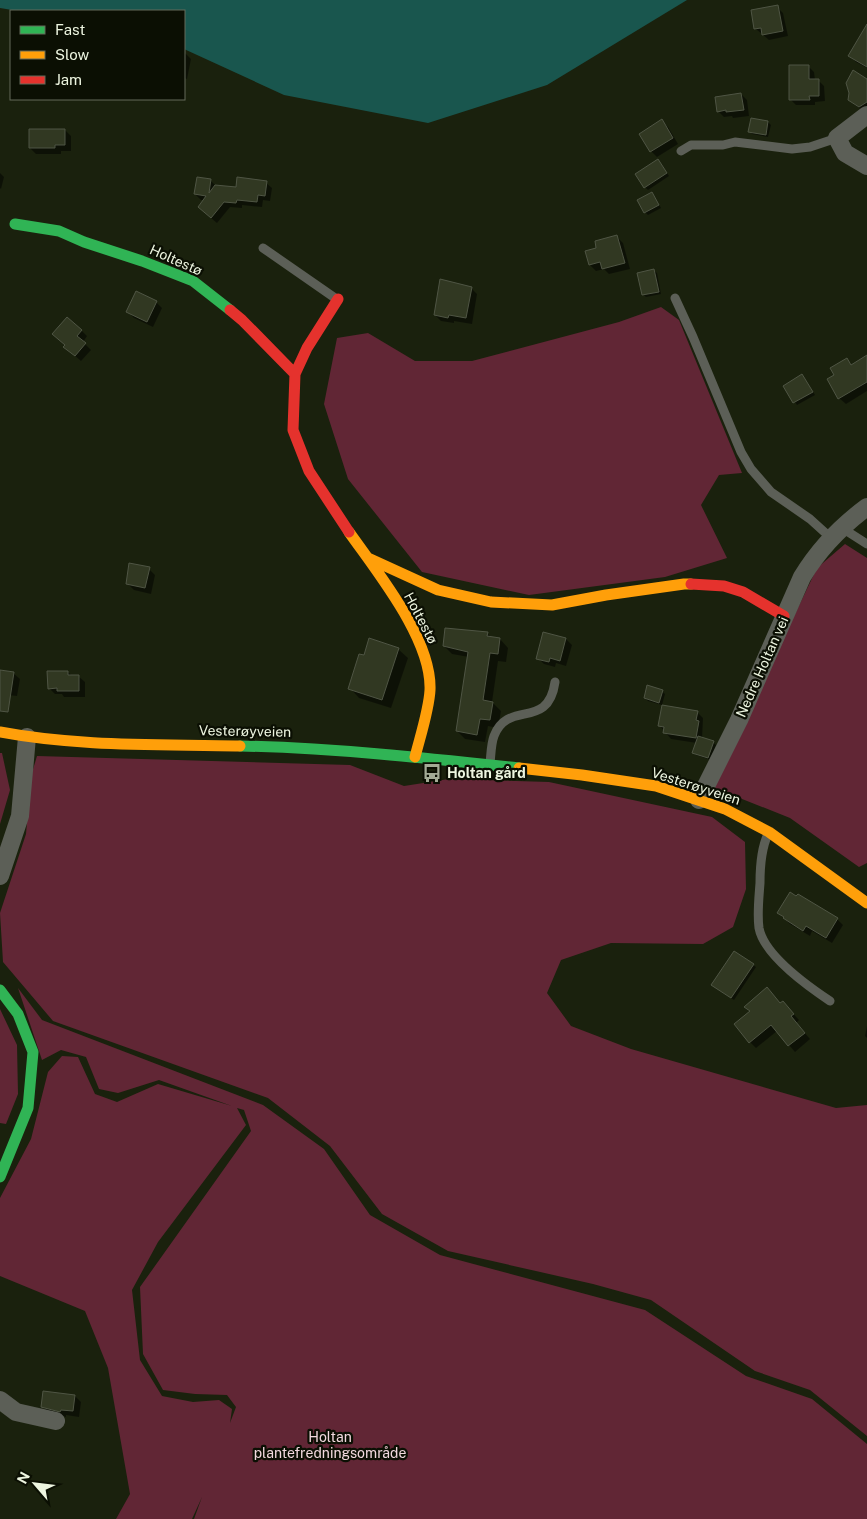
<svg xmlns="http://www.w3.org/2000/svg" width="867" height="1519" font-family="'Public Sans',sans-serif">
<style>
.green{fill:#612635;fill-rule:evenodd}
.water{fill:#19564e}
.shadow{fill:#0007}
.building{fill:#313822;stroke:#4f5544}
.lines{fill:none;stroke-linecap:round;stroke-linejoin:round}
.lane{stroke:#5c5f57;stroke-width:9}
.street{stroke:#5c5f57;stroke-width:18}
.fast{stroke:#30b455;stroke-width:11}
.slow{stroke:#ff9f0a;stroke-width:11}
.jam{stroke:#e5322d;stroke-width:11}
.labels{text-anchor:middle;stroke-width:4.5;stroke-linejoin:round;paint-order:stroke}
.street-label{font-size:14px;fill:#edf5e0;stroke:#0b0f03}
.poi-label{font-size:14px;font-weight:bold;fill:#edf5e0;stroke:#0b0f03;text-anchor:start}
.park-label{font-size:14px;fill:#f2d9de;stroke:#0b0f03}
</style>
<rect width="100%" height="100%" fill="#1a210d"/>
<path class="green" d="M661,307L679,320L742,473L719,475L701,505L727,558L665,577L529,595L422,572L348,479L324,404L337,338L368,333L415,361H472L619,322Z
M845,544L867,558V863L859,867L790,818L712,787L817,568Z
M0,753H2L10,790L0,824Z
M37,756L350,765L404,786L449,779L549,782L712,817L745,842L746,889L733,927L703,944L611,943L561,960L547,993L571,1026L631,1049L836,1108L867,1105V1436L810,1390L755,1371L651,1300L593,1284L448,1251L382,1214L330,1146L268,1098L53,1021L3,962L0,913L26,834L31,776Z
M18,988L42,1020L263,1105L324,1149L370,1215L440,1255L645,1310L746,1376L812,1399L867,1444V1519H194L202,1497L192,1519H116L130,1494L108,1368L85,1311L0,1276V1198L31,1139L48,1072L62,1056L78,1057L95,1094L117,1102L158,1084L232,1106L159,1080L118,1093L99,1089L86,1057L61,1050L42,1060ZM237,1108L244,1110L251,1131L140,1287L143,1354L163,1390L195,1394L227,1395L236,1407L230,1423L232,1409L219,1400L193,1402L162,1396L140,1360L132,1290L158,1242L246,1125Z
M0,1009L17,1045L18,1094L6,1124L0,1123Z"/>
<path class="water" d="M0,0H687L547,85L428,123L284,95L184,49V11H18L0,8Z"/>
<path class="shadow" d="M777,7L783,13L788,36L769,40L756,29L752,11Z
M867,35V68L856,62L850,56Z
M184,52L191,59L187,79L184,78Z
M808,66L814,72L815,80H818L824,86L825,101L815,102V105H796L790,99Z
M867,80V113H866L849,100Z
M741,94L747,100L749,116L733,118L732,116L724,117L718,111Z
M662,121L668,127L678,144L657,157L651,151L640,134Z
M768,122L771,125L768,137L752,134L750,131Z
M65,130L71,136V151H61V154H36L30,148Z
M661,164L669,176L648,190L645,187Z
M0,173L4,177L1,189L0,188Z
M210,180L216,186L237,189L266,183L272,188L270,201L263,200L262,207L242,205V208L230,207L217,223L205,213V200H201L195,194Z
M652,194L661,208L648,215L645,212Z
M617,237L623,243L630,269L609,274L604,269L596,271L590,265L587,251L598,248Z
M654,271L657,273L661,294L646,297L643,294Z
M471,288L477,294L472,324L454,321V323L441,321L435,315Z
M156,302L162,308L153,327L134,318L128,312Z
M81,330L87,336L83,342L91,350L81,361L65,347Z
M846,359L852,365L867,363V391L846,404L839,398L836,375Z
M802,375L815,395L797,405L784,386Z
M149,569L155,575L151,594L134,590L128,584Z
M544,633L566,639L572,645L566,666L556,663L555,667L544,664L538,658Z
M488,634L492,638L500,639L508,648L506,662L498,661L492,702L501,711L498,728L488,726L485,742L465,739L457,731L469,657L452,654L444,646Z
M398,649L408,658L391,708L359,698L350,688L364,657Z
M0,671L13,673L20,679L17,696L0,694Z
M68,672L72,676H78L85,682V697H64L62,694H55L49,688Z
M662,691L665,694L662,705L648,701L645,698Z
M697,712L703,718L702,739L713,742L716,745L711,760L696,755L694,753L697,743L671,739L660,726Z
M779,913L837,919L843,925L832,943L812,931L810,936L790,924Z
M753,965L756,967L734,1000L716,988Z
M781,1004L789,1009L799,1020L796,1023L810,1039L795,1052L777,1031L756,1048L750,1042L751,1012L746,1007Z
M867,1026V1038L865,1036Z
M75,1396L81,1402L79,1417L66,1415V1417L48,1412L42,1406Z"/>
<path class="building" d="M778,5L783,31L762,35L761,28L754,29L751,10Z
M867,24V67L848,56Z
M789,65H809V79H819V96H809L810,100H789Z
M853,70L867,79V102L859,107L848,100L849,93L846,83Z
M741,93L744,110L726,112V110L717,112L715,97Z
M751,118L768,121L766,135L748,132Z
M662,119L673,138L650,152L639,134Z
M29,129H65V145H55V148H29Z
M658,159L667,173L644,188L635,174Z
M197,177L211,179L209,193L215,185L236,187L237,177L267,181L265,196L258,195L257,202L237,200L236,203L224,202L211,218L198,207L206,196L194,194Z
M652,192L659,205L644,213L637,200Z
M617,235L625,263L602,269L600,262L589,265L585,251L596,248L595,241Z
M654,269L659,292L642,295L637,273Z
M440,279L472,287L466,318L449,315L448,318L434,315Z
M136,291L157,301L147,322L126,312Z
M67,317L82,330L77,336L86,343L75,356L63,347L65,345L52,334Z
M867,355V382L838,399L827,379L834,375L830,368L847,358L851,365Z
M802,374L813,392L793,403L783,386Z
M129,563L150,567L145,588L126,584Z
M445,628L488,632L487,636L500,638L498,654L490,653L483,700L493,702L490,720L480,719L477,735L456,731L468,652L443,646Z
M543,632L566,638L560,661L550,658L549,662L536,659Z
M369,638L399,648L382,700L348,689L359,654L364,655Z
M0,670L14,672L8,712L0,711Z
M47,671H68V675H79V691H57V688L48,689Z
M647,685L663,690L659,703L644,698Z
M662,705L698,711L696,720L699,721L696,738L663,733L664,727L658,726Z
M698,736L714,741L708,758L692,753Z
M790,892L796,896L798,894L838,918L826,938L806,926L803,931L783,918L784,917L777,913Z
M734,951L754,964L731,998L711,985Z
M767,987L780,1003L783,1001L794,1014L791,1016L805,1033L788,1046L771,1025L749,1043L734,1024L750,1011L744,1007Z
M43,1391L75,1395L73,1411L61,1410L60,1412L41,1407Z"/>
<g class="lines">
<path class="lane" d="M681,151L691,145H723L735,142L792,149L810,147L837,138
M263,248L335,298
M675,298L693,337L741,452L751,469L771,492L810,519L831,538
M842,528L867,544
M490,763C491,755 491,744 494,736C508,699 548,731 555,682
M768,834C761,849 760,866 760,883C759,897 757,914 759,928C764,955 809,987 830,1001"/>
<path class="street" d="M867,115L837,138L845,153L867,166
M699,800L739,720L802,577C819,549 840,527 867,507
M0,876L20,816L27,737
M0,1400L16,1412L56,1421"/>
<path class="fast" d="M15,224L59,231L84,242L142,261L193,281L230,310
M240,746C333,748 426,758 519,768
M0,990L18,1014L33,1052L28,1108L0,1177"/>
<path class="slow" d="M349,532C377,572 432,639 430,690C429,710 420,737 415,757
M368,558L438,590L491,602L552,605L606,595L684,584H691
M0,732C79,747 160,744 240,746
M519,768L582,775L656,786L725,809L769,832L867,903"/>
<path class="jam" d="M338,299L307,348L295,374L293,430L309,471L349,532
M230,310L242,320L295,374
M691,584L724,586L743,592L784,616"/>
</g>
<defs>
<g id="bus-bare" transform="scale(1.5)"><path d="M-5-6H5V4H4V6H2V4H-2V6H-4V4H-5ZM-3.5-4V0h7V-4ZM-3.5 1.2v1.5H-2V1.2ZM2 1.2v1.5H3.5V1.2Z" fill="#a3ab96" stroke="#0b0f03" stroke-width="2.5" paint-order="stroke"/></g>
</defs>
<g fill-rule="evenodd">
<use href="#bus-bare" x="432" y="773"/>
</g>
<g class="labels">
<g class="street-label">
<text transform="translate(176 260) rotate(24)" y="5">Holtestø</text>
<text transform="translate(421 618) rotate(62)" y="5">Holtestø</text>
<text transform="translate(762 667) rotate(-66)" y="5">Nedre Holtan vei</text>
<text transform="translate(245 731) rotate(1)" y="5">Vesterøyveien</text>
<text transform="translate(696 786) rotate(18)" y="5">Vesterøyveien</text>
</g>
<g class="poi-label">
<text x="447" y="778">Holtan gård</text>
</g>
<g class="park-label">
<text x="330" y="1442">Holtan<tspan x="330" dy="16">plantefredningsområde</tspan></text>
</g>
</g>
<rect x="10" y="10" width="175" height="90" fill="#0b0f03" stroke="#656b5b"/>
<rect x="20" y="26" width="25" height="8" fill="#30b455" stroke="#656b5b"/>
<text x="55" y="35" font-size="15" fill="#edf5e0">Fast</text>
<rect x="20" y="51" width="25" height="8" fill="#ff9f0a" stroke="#656b5b"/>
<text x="55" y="60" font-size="15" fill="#edf5e0">Slow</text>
<rect x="20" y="76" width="25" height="8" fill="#e5322d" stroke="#656b5b"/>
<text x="55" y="85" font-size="15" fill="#edf5e0">Jam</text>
<g transform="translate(35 1484) rotate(298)" stroke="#0b0f03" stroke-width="4" paint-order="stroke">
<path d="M0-4L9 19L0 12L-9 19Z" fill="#edf5e0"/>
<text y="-8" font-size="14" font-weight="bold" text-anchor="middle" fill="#edf5e0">N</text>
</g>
</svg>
